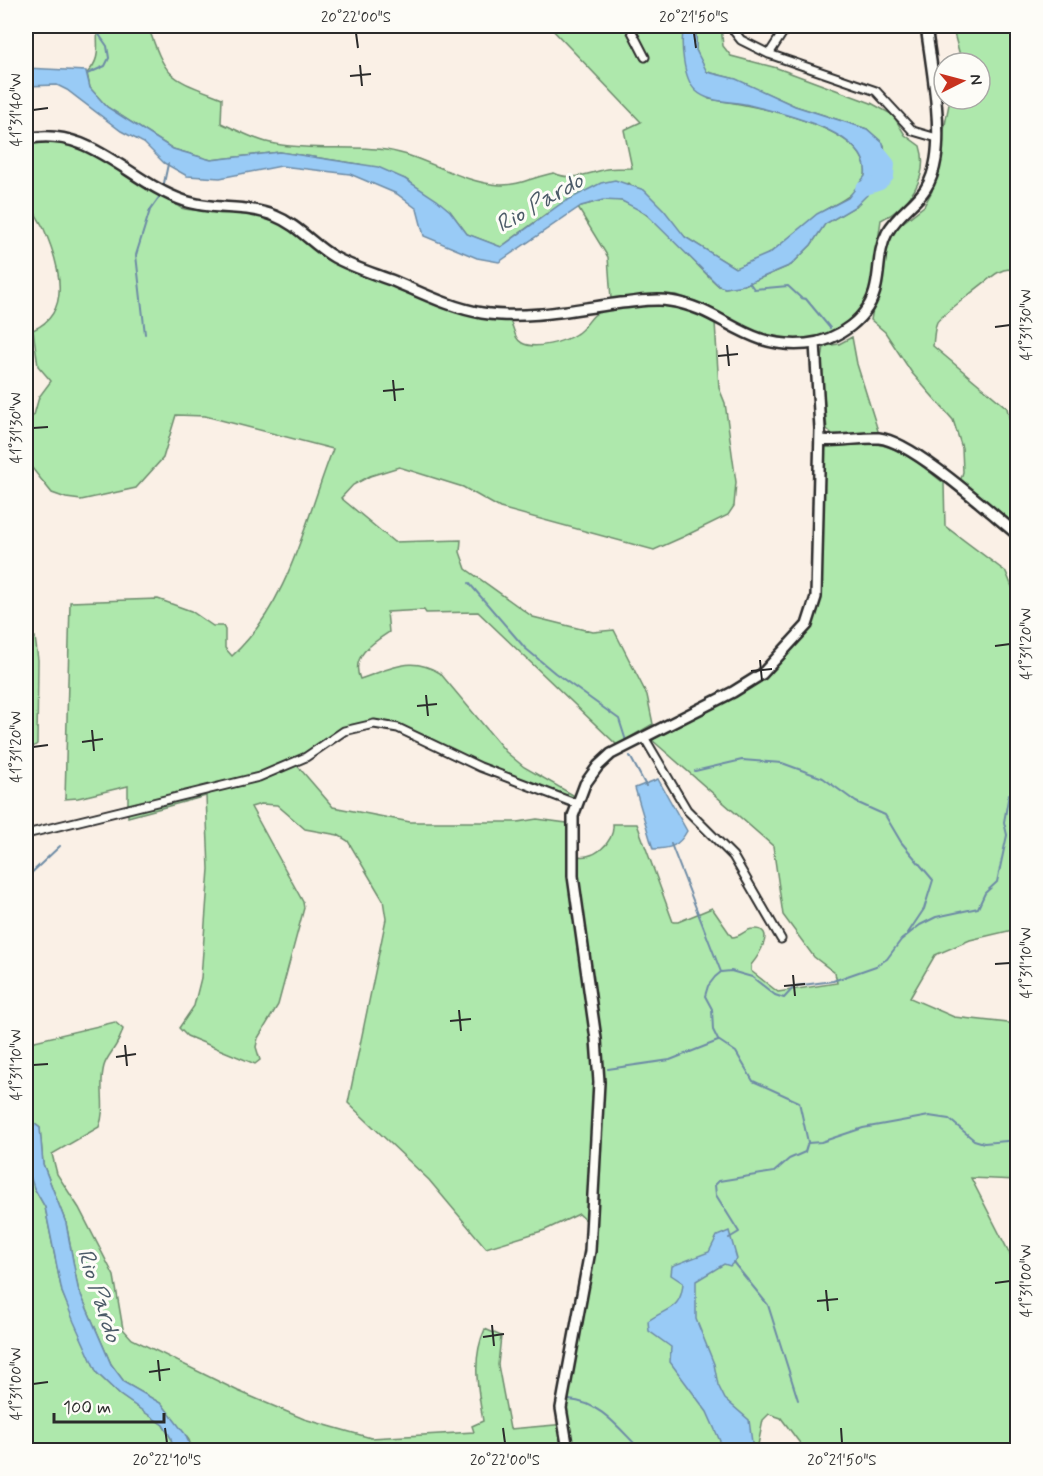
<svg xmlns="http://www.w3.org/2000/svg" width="1043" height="1476" font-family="Mynerve,sans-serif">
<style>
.green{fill:#aee8ac;stroke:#6c8a6c;stroke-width:1.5}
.water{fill:#99cbf6;stroke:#6d8ba5;stroke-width:1.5}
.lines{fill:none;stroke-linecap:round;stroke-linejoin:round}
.stream{stroke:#6d8ba5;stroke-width:2}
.river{stroke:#99cbf6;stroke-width:14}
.street-casing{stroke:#2b2b2b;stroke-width:11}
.secondary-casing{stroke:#2b2b2b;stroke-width:14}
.street{stroke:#fdfcf7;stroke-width:7}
.secondary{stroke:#fdfcf7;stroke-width:9}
.ticks{fill:none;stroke:#2b2b2b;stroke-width:2}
.labels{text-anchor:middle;stroke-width:6;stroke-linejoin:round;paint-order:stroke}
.water-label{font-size:24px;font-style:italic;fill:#4c5b68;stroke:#fdfcf7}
.neatline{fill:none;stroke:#2b2b2b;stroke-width:2}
.ticks-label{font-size:15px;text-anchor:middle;fill:#2b2b2b}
</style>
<rect width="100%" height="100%" fill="#faf0e6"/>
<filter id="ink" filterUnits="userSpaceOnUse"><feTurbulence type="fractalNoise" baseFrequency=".0167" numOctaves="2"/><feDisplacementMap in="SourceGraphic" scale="12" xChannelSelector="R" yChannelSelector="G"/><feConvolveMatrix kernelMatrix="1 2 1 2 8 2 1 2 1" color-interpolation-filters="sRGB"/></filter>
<g filter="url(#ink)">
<path class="green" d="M98,26H148C167,80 168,77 222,98L221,123C239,131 257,141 276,144C313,151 350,145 386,150C426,156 460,183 500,185C519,186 536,176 554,173C573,182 587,173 607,169C615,168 624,168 632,168L624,130L641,122L549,26H684V51L709,99C745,104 873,125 865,176C855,199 833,203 816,216C789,235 768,262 735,268L685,237L629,183L546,214L501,247L467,234L450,211L405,179L359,164L280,152L211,160L173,149L107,107L90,88L87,73C103,58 95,44 98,26Z
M696,26H721L723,46L731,56L777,68L871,103L893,115L905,135L920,146C930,177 908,208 881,220L870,296L850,323L818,340L766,337L739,328L705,305L677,295L660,294L611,299L608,257L578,208L581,206C594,203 608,197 622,201C655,211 692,263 719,286L725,288L744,285L791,265L811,245L825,224L856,206L884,176L886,162L884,145L867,129L795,106L735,79L704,71L696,50Z
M952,26H1017V271C1010,269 1006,268 999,272C994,274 939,318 937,322C934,329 934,338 933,346L1007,408L1017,452V529L960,482L963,472L962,448L953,420L912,373L885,332L871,320L883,251L896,228L924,206L932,191L950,99H980V63H962Z
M58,141L84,148L181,208C205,215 231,206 256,213C289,224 310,249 340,264L439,305L493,319L509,320C515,327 513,338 522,343C535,350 564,342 576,334C587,328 590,314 603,310C611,307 622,307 631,307C665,303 685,304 715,322L719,388L725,403L736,482L734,506L728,515L683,537L654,550L500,508L463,487L399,467L370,476L353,485L341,498L394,542L461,540L460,552L466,569L533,617L593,632L614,630L647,695L653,724L617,745L478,612L426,613L424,610L387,612L389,632C372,643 350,657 360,679C390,669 410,655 440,673L506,752L524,767L573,795V798L571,800L504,775L399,726L379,721L358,725L295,763L333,807L410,822H518L537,819L574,824V855C592,862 615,843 613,824H637L673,922H678L712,908L732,937C741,937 745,929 753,929C778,927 757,958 751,965V971L778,992L837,983L835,973L814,957L783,915L773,846L652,740L701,714L704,704L763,672L809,618L815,594L812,546L815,501L824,442C839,451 858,441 875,444C902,447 923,467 944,483L945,526L1006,572L1017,599V929L970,940L935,955L910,998L954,1017L1017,1024V1180L971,1178L1017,1268L1018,1433L1010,1450H805L781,1418L769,1414L763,1420L757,1450H192L189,1440L162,1404L125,1383L111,1364L78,1288L66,1223L43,1164L40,1128L26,1117V1043L115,1022L123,1029C119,1046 107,1055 104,1066C98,1087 107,1107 99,1127L52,1154L57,1174L79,1208L114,1276L123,1329L132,1339L238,1391L304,1419L371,1438L474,1432L472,1426L483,1421C478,1389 471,1360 485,1329L501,1336L498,1365L510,1429L566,1424L562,1409L590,1224L579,1214L545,1230L486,1248L429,1180L348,1103L386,919L383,900L348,841L338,835L305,829L277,805L261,804L251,807L303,902L304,908L278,1005L258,1038L256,1047L260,1060L255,1064L187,1036L179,1028L194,1006L201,978L209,869L206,796L128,817V786L78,798L65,799L70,602L158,599L191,611L213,626H223L225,630V648L232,656C290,603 305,520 333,449L205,416L176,415L163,458L136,488L81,500L66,498L52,493L32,468L26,464V422L34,415L39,397L51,381L38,366L33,330C74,312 58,261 44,229C38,217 28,204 26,191C22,177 26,159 26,145Z
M852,337L857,364L879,434L835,437L827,429L821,366L824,346L839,344Z
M35,637L38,660L37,744L26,753V639Z
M26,1150L34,1188L45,1207L62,1292L97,1373L120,1395L163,1425L171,1438L173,1450H26Z"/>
<path class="water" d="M684,26H696V50L707,72L736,79L795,106L867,129L883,143L886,156L884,176L881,181L856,206L825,224L811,245L791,265L744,285L725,288L719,286L645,213L622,201L603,200L581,206L499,262L477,258L424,236L417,209L397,194L350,174L281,166L220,178L187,176L164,163L144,143L121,131L67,90L57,85L26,86V68L86,71L90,88L107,107L173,149L211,160L280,152L378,167L405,179L437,200L450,211L467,234L501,247L562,203L601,183L615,180L644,190L664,210L685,237L735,268L770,253L817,214L848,198L865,176C872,132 781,113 749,105C732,100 710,104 696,91C683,79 680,42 684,26Z
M658,779L687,831C679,846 670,849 653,849L635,788Z
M26,1117L40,1128L43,1164L66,1223L78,1288L111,1364L125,1383L162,1404L185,1434L192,1450H173L171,1438L163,1425L120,1395L97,1373L74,1322L62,1292L45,1207L34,1188L29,1173Z
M729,1231L737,1259L730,1266L724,1264L696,1281V1319L714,1364L718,1385L725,1399L749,1420L753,1450H724L707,1412L670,1362L671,1347L649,1331L648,1321C668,1307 681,1310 683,1283L671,1275L672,1266L709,1252L717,1236Z"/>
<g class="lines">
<path class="stream" d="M87,74L105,66L109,58L107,46L93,26
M163,188L168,164
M749,282L754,289L788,286L801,298L806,299L830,328
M145,334L136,255L150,210L160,196
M469,583L525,648L555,673L619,719L627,744
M630,756L646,786
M695,771L742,760L782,763L823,778L856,802L885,815L901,842L933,880L924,909L908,933
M671,844L721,972
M26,878L60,846
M608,1069L670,1060L718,1041
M808,1143L821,1142L863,1128L929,1116L949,1119L974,1140L984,1143L1018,1140
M729,1238L739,1232L716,1195L715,1185L719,1181L774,1172L789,1159L805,1152L808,1142L799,1102L753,1081L736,1052L718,1040L713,1030L712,1009L705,996L708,986L715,977L721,972L731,971L752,977L775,995L784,998L795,986L833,981L876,966L887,959L901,940L920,925L936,917L978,908L985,893L997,882L1007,835L1004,822L1009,794L1018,789
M733,1262L768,1305L798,1400
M569,1400C601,1402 620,1430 641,1450"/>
<path class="river" d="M862,189L880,183L887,176L888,164L876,149"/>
<g class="street-casing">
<path id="street" d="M629,26L645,57
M730,26L741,40L769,54L876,91L913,131L937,138
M769,54L787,26
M644,737L687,810L733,856L781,939
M26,834L259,777L306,757L344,731L374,724L398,728L480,767L577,804"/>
</g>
<g class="secondary-casing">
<path id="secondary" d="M26,139C89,124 130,183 185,201C214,211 246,204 275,216C298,225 313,245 334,257C352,267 372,273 391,280C420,292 451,308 482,313C527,320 576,309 621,303C637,302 654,298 670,301C724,309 743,349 806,344C838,341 870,318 876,286C880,268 878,250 887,233C905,202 929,203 936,159C942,122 931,64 926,26
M820,440C840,442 860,437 879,438C912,441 990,512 1018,535
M568,1450L561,1408L590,1251L599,1082L596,1039L573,876V816L585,784L598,766L611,754L733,692L762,674L807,625L816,597L820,429L815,343"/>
</g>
<use href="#street" class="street"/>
<use href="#secondary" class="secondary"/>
</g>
</g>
<path class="ticks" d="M356,33L358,48M694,33L696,48M360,65L362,86M350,76L371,74M33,110L48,108M995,327L1010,325M727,345L729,366M718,356L738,354M393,380L395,401M383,391L404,389M33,428L48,427M995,646L1010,644M760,660L762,681M751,671L772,669M426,695L428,716M417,706L437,704M92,730L94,751M82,742L103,739M33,747L48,745M995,964L1010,963M793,975L795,996M784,986L805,984M459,1010L461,1031M450,1021L471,1019M125,1045L127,1066M116,1057L136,1054M33,1065L48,1064M995,1283L1010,1281M826,1290L828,1311M817,1301L838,1299M492,1325L494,1346M483,1337L504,1334M158,1360L160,1381M149,1372L170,1369M33,1384L48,1382M165,1428L167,1443M503,1428L505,1443M841,1428L842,1443"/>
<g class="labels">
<g class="water-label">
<text transform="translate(539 202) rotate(-30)" y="8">Rio Pardo</text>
<text transform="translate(100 1295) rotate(72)" y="8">Rio Pardo</text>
</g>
</g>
<rect width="1043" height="1476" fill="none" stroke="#fdfcf7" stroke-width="66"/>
<g transform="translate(962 81) rotate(84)"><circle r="28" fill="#fdfcf7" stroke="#a9a8a5" stroke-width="1.5"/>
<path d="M0-4.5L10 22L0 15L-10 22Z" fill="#c8321e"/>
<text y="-9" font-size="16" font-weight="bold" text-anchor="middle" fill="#2b2b2b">N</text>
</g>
<path d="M54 1413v9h110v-9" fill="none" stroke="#2b2b2b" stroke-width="3"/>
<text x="63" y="1413" font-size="18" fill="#2b2b2b" stroke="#fdfcf7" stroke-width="4.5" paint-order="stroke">100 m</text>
<rect x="33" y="33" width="977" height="1410" class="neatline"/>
<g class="ticks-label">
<text x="356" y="22">20°22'00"S</text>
<text x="694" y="22">20°21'50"S</text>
<text transform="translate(16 110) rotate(-90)" y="5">41°31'40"W</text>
<text transform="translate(1026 325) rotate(-90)" y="5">41°31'30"W</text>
<text transform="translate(16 428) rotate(-90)" y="5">41°31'30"W</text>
<text transform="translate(1026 644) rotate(-90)" y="5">41°31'20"W</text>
<text transform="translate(16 747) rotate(-90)" y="5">41°31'20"W</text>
<text transform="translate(1026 963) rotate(-90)" y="5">41°31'10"W</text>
<text transform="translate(16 1065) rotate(-90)" y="5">41°31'10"W</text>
<text transform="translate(1026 1281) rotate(-90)" y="5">41°31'00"W</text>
<text transform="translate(16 1384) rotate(-90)" y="5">41°31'00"W</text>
<text x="167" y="1465">20°22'10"S</text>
<text x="505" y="1465">20°22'00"S</text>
<text x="842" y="1465">20°21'50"S</text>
</g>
</svg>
